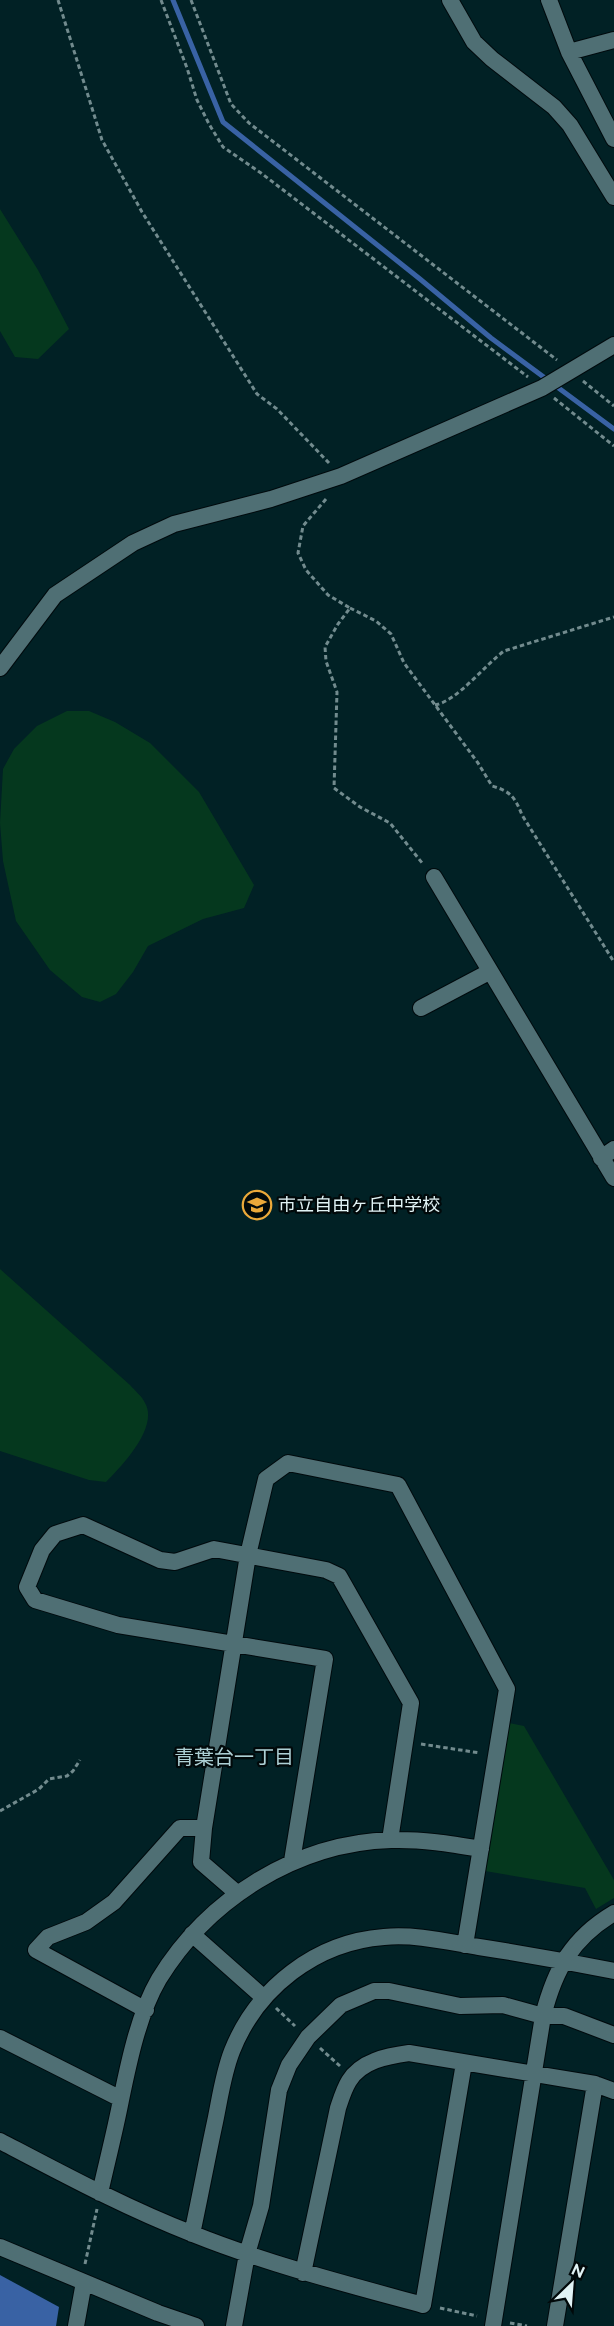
<svg xmlns="http://www.w3.org/2000/svg" width="614" height="2326" font-family="Raleway,'Noto Sans JP',sans-serif">
<style>
.green{fill:#05381e}
.water{fill:#3962a4}
.lines{fill:none;stroke-linecap:round;stroke-linejoin:round}
.stream{stroke:#3962a4;stroke-width:5}
.minor-casing{stroke:#000a0d;stroke-width:18}
.path{stroke:#728b8e;stroke-width:3;stroke-dasharray:4.5 3;stroke-linecap:butt}
.minor{stroke:#4f6f74;stroke-width:16}
.labels{text-anchor:middle;stroke-width:4.5;stroke-linejoin:round;paint-order:stroke}
.poi-label{font-size:18px;fill:#e1f3f5;stroke:#01090a;text-anchor:start}
.neighbourhood-label{font-size:20px;fill:#add0d5;stroke:#01090a}
</style>
<rect width="100%" height="100%" fill="#012125"/>
<path class="green" d="M0,209L38,270L69,329L38,359L15,357L0,331Z
M67,711H89L115,722L150,743L199,792L254,885L244,908L203,919L148,946L133,972L116,994L100,1002L82,997L50,970L16,921L3,861L0,823L3,769L14,749L37,726Z
M0,1269L130,1385C135,1391 142,1396 145,1403C159,1427 122,1466 106,1482L89,1480L0,1451Z
M509,1723L524,1726L614,1880V1898L596,1909L585,1888L485,1871Z"/>
<path class="water" d="M0,2275L59,2307L56,2326H0Z"/>
<g class="lines">
<path class="stream" d="M173,0L223,122L420,279L491,338L614,429"/>
<g class="minor-casing">
<path id="minor" d="M450,0L474,42L492,59L554,107L570,125L614,197
M549,0L569,52L614,139
M569,52L614,40
M0,668L55,595L133,543L174,524L271,499L341,476L542,388L614,345
M434,877L614,1178
M421,1008L489,972
M601,1158L614,1149
M292,1861L325,1659L118,1625L35,1600L27,1587L42,1550L55,1534L83,1525L160,1560L175,1562L214,1549L326,1570L339,1576L411,1703L390,1840
M238,1894L201,1862L204,1828L248,1555L266,1479L288,1463L398,1485L507,1689L465,1945
M192,1934L263,1997
M146,2010L36,1950L48,1937L86,1922L114,1902L180,1828H204
M0,2038L121,2099
M0,2141C63,2174 126,2208 193,2234C268,2264 346,2284 423,2305L464,2063
M100,2193C107,2162 115,2131 121,2100C129,2061 139,2013 159,1979C208,1899 296,1843 391,1840C421,1839 451,1844 481,1849
M192,2234C200,2197 207,2159 215,2122C220,2098 223,2074 232,2051C257,1988 316,1942 384,1937C416,1934 448,1942 479,1947C524,1954 569,1962 614,1971
M0,2247L158,2313L196,2326
M303,2273L338,2108C341,2099 344,2089 349,2081C361,2061 387,2056 409,2053L595,2084L614,2091
M76,2326L84,2282
M234,2326L247,2254L261,2206L279,2090L289,2065L308,2037L341,2005L374,1991H389L460,2006L503,2005L543,2016H564L614,2035
M493,2326L543,2016C555,1969 572,1938 614,1913
M555,2326L595,2084"/>
</g>
<path class="path" d="M58,0L102,140L142,212L257,394L277,409L329,463
M161,0L187,68L197,100L209,124L223,147L261,173L528,377
M191,0L231,104L249,123L557,360
M583,381L614,406
M554,398L614,446
M326,499L303,526L298,553L306,570L328,595L350,608L338,624L325,647L326,661L337,692L334,788L360,807L390,823L423,864
M350,608L376,621L391,634L404,663L478,763L492,786C510,791 515,797 522,815L614,962
M435,705C457,701 484,666 504,651L614,617
M421,1744L480,1753
M0,1811L39,1789L49,1779L67,1776L73,1771L80,1760
M276,2008L295,2026
M320,2048L340,2066
M85,2264L97,2209
M440,2308L477,2316
M510,2323L527,2326"/>
<use href="#minor" class="minor"/>
</g>
<defs>
<g id="school-ring" transform="scale(1.5)"><circle r="9.5" fill="#01090a" stroke="#eba93a" stroke-width="1.5"/><path d="M0-5L7-2L0 1L-7-2ZM-4 1L0 2.5L4 1V4Q0 6-4 4Z" fill="#eba93a"/></g>
</defs>
<g fill-rule="evenodd">
<use href="#school-ring" x="257" y="1205"/>
</g>
<g class="labels">
<g class="poi-label">
<text x="278" y="1211">市立自由ヶ丘中学校</text>
</g>
<g class="neighbourhood-label">
<text x="234" y="1764">青葉台一丁目</text>
</g>
</g>
<g transform="translate(572 2284) rotate(25)" stroke="#01090a" stroke-width="4.5" paint-order="stroke">
<path d="M0-4.5L10 22L0 15L-10 22Z" fill="#e1f3f5"/>
<text y="-9" font-size="16" font-weight="bold" text-anchor="middle" fill="#e1f3f5">N</text>
</g>
</svg>
